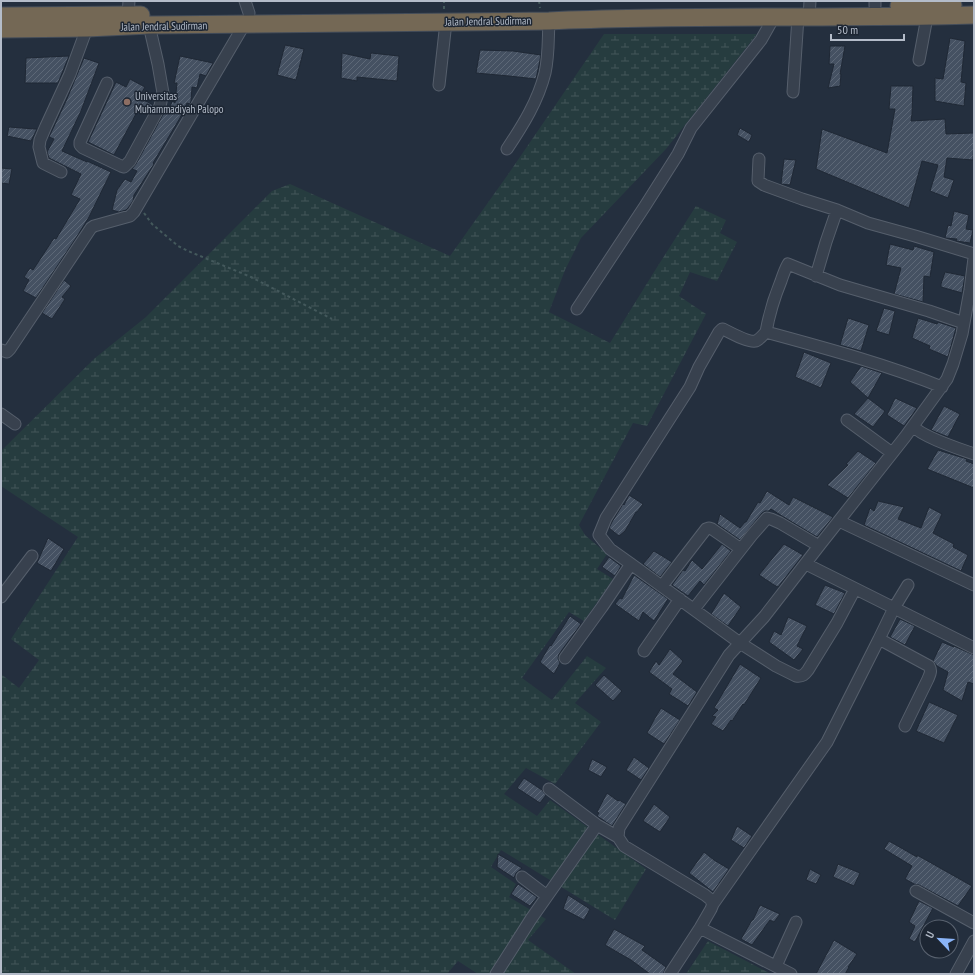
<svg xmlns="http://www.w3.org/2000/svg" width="975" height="975" font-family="'PT Sans Narrow',sans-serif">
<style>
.wetland{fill:url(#wetland-marsh)}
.building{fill:url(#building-hatch);stroke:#1f2835}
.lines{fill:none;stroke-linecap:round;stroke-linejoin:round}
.minor-casing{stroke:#565f6c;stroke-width:13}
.highway-casing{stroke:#434c59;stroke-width:19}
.path{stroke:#44595c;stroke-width:2;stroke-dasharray:3 3;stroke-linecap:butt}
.minor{stroke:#38414e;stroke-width:11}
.highway{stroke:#746855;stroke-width:17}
.education-dot{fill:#8d6e63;stroke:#1d2633;stroke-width:1.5}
.labels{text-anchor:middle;stroke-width:3;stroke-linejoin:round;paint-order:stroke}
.street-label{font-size:11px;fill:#b4bcc9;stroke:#1d2633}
.poi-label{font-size:11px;fill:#b4bcc9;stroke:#1d2633;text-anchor:start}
</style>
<defs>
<pattern id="wetland-marsh" width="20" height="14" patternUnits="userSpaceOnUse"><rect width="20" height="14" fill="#263c3f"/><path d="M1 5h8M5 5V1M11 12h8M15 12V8" fill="none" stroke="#435659"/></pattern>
<pattern id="building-hatch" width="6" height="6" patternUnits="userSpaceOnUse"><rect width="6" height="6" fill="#455162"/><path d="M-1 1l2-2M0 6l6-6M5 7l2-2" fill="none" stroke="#5d6877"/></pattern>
</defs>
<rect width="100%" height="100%" fill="#242f3e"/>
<path class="wetland" d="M604,34H757L666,149L581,238L565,270L549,312L610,343L654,272L696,206L726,220L720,233L737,242L717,281L690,272L679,296L706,314L647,426L633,423L579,525L585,535L607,554L597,569L613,579L584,621L569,612L522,678L552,700L587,656L606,668L575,703L601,722L555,784L526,768L504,794L537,816L550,800L646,869L615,920L501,850L491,867L516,884L509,897L546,919L528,940L576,974H478L458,961L447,974H1V674L19,688L39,660L11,639L78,537L1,486V451L95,358L146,317L272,191L290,184L450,256L509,173Z
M708,941L771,974H686Z"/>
<path class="building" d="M950,38L965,41L961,82L966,83L964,106L935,101V78L943,79Z
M285,45L304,49L296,80L277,75Z
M830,46H845L840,74H841L840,86L828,88L834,64H829Z
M480,50L513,51L541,55L539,65L536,79L509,76L476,73Z
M342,53L370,59L371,53L399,56L397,81L357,77V81L341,78Z
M69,56L58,83H25L26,58Z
M180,56L213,63L206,76L200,74L197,88L192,87L191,101L190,104L187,103L180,118L153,163L154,164L134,195L133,201L128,208L126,210L119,212L112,210L117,190L125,179L131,182L137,171L132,169L136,164L166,109L169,111L172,101L175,103L177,83H174Z
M84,58L99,63L81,111L62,151L87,162V161L111,172L89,217L76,238L36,298L23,291L29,280L24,277L30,268L33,270L54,238L56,239L80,199L71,195L81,174L49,158L47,152L54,139L49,137L66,101Z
M130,79L145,87L139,97L153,105L147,115L138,110L114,155L88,142L116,82L126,87Z
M891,86H913L912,114L911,121L945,119L946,134L974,133L973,160L947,158L944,177L954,180L948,198L930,191L938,165L922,161L909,208L816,169L822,129L887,153L895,109H889Z
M9,127L35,129H37L31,141L7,136Z
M740,128L752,135L749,142L737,135Z
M784,159L796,160L790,185L781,184Z
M1,168L12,169L9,184L1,183Z
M954,211L969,215L966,229L973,230L970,243L956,241L957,239L945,238L948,225L951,226Z
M890,244L913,250L914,246L934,252L930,277L924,276L923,302L894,294L901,268L886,265Z
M945,272L965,276L962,293L941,287V284Z
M64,280L71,286L62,297L65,299L52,319L42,313Z
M884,308L895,311L889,335L876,331Z
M848,318L869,325L861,351L840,345Z
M918,318L937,324L938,322L956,328L948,357L929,349L930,346L912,338Z
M804,352L831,363L821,388L795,377Z
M861,366L882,373L868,398L850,382Z
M868,398L885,411L873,427L854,414Z
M895,398L917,408L904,426L887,415Z
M944,406L960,414L948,437L931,430Z
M938,450L967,459L966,461L974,464V488L927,469Z
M858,451L876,463L848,498L827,485L848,465L846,464Z
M767,491L789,505L793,497L833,517L817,537L782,516L771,509L769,511H765L762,513L740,540L717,524L720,514L740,528L745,522H746L758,502L760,503Z
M629,495L643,504L637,512H636L625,531L619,536L609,528L612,522L623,504L624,505Z
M878,501L904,507L898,519L921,528L929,507L942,514L933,533L954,544L953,547L968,555L961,571L864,525L870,508L874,511Z
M48,538L64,549L51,571L37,563Z
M722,544L731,551L704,585L700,581L688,596L672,585L683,570L685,571L692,560L702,569Z
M784,544L803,555L778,587L774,585L759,575Z
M654,551L672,562L660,577L643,564Z
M609,557L621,566L615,576L602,567Z
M634,575L668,599L654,621L643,612L639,621L615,604L620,598L622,599Z
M825,585L845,593L834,614L815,605Z
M724,593L741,607L728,626L711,614Z
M570,616L581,624L559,654L558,658L560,663L554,674L540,662L550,645L551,646Z
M788,617L807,626L797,646L803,649L794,660L769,642L774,631L781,635Z
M900,619L915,626L905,645L890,637Z
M942,642L954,647V646L974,655V684L968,682L962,701L943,690L948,672L937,666L933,661Z
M670,649L683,661L673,674L697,692L688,706L669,694L672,689L649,672L656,661L659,665Z
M740,664L761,678L744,705L743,704L732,721L731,720L723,731L711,724L716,717L712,716L718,710L714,708Z
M604,675L622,691L613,701L595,685Z
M929,702L958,715L944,743L916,731Z
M661,708L680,720L664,744L647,733L655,718Z
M634,757L649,768L641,780L626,770Z
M592,759L607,767L601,777L588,770Z
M524,778L542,790L546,795L540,803L517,788Z
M607,793L618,801L619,800L626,804L612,826L597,816L599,813L597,812Z
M654,804L670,817L660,832L643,821Z
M737,826L752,836L744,848L731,840Z
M889,841L917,857V855L972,886L958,906L919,885L914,884L905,879L912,866L884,849Z
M704,852L714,860L729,869L713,892L689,873Z
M498,854L522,868L516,873L514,878L497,867Z
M838,864L860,873L854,886L833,877Z
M810,869L821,875L816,884L806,880Z
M518,884L537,897L530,906L511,894Z
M568,895L590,909L584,920L563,909Z
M919,901L933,908L915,942L909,939L915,926L909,922Z
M760,905L780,914L774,922L770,920L767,924L752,945L741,939L752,920H753Z
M614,929L645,946L642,950L666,967L663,974H650L631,960L605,945Z
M834,940L857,954L848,967H849L845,974H816Z"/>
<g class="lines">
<g class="minor-casing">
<path id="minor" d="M245,1L249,13
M875,6V1
M128,15L129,1
M809,17L810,1
M919,60L927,17
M107,83L80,142V145L83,148L121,166L124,167L130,161L160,106L163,93L158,64L149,25
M439,85L446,22
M793,92L798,17
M507,149C523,125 538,101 545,73C549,55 548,38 549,21
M759,159L758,180V181L764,185L802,199L837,210L868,223L915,236L974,254
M61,172L43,163L39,147L40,140L46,126L70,74L87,28
M816,276L826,242L837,210
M577,309L645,206L678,154L691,128L761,40L774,17
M766,332C769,315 774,298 781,281C783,275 785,269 788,264L840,285L929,311L964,323
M1,350L7,352L10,349L91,228L94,226L130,216L134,212L244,25
M1,414L15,424
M847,420L892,453
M913,426C922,437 960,449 974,454
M839,521L974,585
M806,564L974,648
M662,586L706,529L709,528L712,529L741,549
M855,589L837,623L808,670C805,674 803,677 796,676L776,666L740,643L631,564L610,549L599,535L606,518L690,387L699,367L719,332L722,329H723C731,333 749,343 756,341C760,339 763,335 766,332C825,348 885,364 942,387
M1,597L32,556
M694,609L752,535L767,518L771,519L780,523L819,546
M644,651L680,599
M565,658L602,607L631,564
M905,726L928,679C930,674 932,671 929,666L879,639L894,608L908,585
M549,789L597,825L618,837
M522,877L547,896
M916,891L974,923
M713,904L827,742L879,639
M700,928L791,974
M776,966L796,922
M496,974L531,919L597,825
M670,974L700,928L711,909L713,904L710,899L705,895L624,846L618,837L619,828L729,655L764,617L819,546L905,437L947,379L953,364L962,334L970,290L974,258
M956,974L974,941"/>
</g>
<g class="highway-casing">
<path id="highway" d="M899,6L953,5
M1,16L141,15
M1,29L87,28L149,25L549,21C636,17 723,17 810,17C865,16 919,17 974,15"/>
</g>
<path class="path" d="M539,1L540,8
M444,9V1
M144,213L152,224L178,246L188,251L251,277L332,319"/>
<use href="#minor" class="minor"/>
<use href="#highway" class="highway"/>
</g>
<circle class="education-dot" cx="127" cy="102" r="4"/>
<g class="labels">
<g class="street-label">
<text transform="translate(488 21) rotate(-1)" y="4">Jalan Jendral Sudirman</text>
<text transform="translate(164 26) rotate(-1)" y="4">Jalan Jendral Sudirman</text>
</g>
<g class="poi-label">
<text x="135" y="100">Universitas<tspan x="135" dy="13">Muhammadiyah Palopo</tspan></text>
</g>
</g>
<rect width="975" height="975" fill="none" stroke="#b4bcc9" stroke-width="4"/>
<g transform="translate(939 939) rotate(295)"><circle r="19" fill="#1d2633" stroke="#59626f"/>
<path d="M0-3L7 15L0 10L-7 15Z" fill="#8ab4f8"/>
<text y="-6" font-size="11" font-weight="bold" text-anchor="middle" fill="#b4bcc9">U</text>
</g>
<path d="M831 34v6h73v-6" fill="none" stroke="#b4bcc9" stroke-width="2"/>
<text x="837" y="34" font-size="12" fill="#b4bcc9" stroke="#1d2633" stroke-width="3" paint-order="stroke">50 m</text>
</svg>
